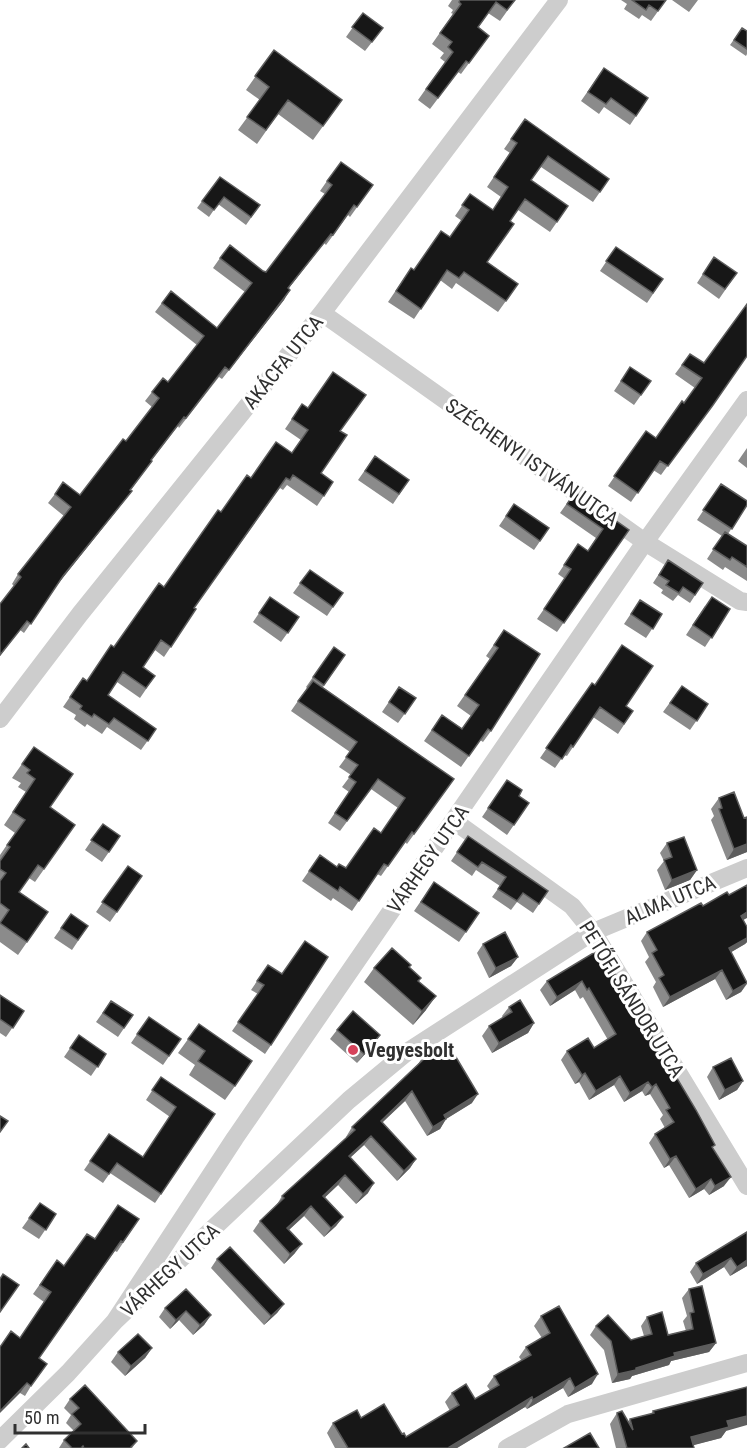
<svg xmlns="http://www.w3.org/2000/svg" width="747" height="1448" font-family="'Roboto Condensed',sans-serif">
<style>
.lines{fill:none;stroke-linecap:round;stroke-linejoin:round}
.minor{stroke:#cdcdcd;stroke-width:18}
.wall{fill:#8b8b8b}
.shaded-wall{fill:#5d5d5d}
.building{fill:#171717;stroke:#5d5d5d;stroke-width:1.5}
.poi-dot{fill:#d6435b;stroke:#fff;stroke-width:2}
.labels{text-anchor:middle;stroke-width:6;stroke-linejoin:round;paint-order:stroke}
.street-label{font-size:20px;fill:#303030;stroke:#fff}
.poi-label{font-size:20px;font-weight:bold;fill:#303030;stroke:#fff;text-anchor:start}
</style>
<rect width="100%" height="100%" fill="#fff"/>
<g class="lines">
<path class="minor" d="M322,313L645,542L740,601L747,602
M0,719L80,614L322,313L559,0
M454,821L572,906L593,932L747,1186
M115,1321L235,1138L645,542L747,400
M0,1440L68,1373L115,1321L349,1100L407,1052L593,932L747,868
M507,1448L568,1414L747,1363"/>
</g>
<path class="wall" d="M452,0H515L500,21L488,13L478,28L489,36L461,74L458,72L430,109L418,100L445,62L440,58L444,53L432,44L453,14L451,13L453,10L448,6Z
M621,0H666L651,21L642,15L639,19L624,9L627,4Z
M672,0H698L689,12Z
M363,13L383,28L365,51L346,37Z
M742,28L747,31V54L746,56L730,45Z
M274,50L342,100L313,140L278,114L257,144L238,130L260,100L246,90Z
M604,68L648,98L630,125L604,107L599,114L581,101Z
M525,119L609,179L593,202L541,167L531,180L568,206L550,232L518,210L510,221L487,262L518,284L498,312L456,283L452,289L440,280L414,319L388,302L411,268L414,270L450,237L462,221L455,216L470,194L493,210L501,197L487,187L510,153L504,149Z
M220,177L260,205L246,225L218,204L209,217L197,208Z
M327,181L373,185L350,217L348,215L326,245L324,243L288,289L284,300L222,379L219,377L179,428L178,426L151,461H152L131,490L132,491L125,500L58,584L24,633L20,630L0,656V604L14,586L12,584L18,574L64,516L48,503L55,494L80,495L126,441L152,407L145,401L152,392L168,382L197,345L155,312L171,291L217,328L245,292L213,268L220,258L266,272L325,194L320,191Z
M616,247L663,279L647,303L600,271Z
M714,257L737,273L719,299L697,283Z
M690,354L704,363L747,356L661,475L653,470L631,502L608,486L646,431L656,438L684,403L695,388L675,374Z
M630,367L651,381L634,405L614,391Z
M302,404L340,431L321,473L333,482L317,506L287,485L283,490L280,488L194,608L196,609L164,657L155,650L143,667L155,676L140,698L117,682L108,695L156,729L141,750L107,727L102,734L87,724L85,727L74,719L76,715L63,707L83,678L87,681L164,587L221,512L251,478L292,453L301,440L285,429Z
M747,448V468L738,461Z
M375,456L409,480L393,504L358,480Z
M721,484L747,505L728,534L747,546V581L725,567L723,570L707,559L722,536L697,520Z
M575,492L629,530L557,632L537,619L565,579L558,574L578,544L588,551L596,538L560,513Z
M514,504L549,528L534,550L499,526Z
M668,560L703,583L690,603L678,595L673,601L661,593L663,590L653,583Z
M310,570L333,607L327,616L293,593Z
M270,597L299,617L281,642L253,622Z
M640,600L662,614L646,638L624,624Z
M705,606L730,609L705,647L686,635Z
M504,630L491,731L483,742L480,740L461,767L424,741L442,715L462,728L471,716L457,706L490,659L486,656Z
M334,647L345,655L323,687L454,779L407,844L405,842L381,876L377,874L352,911L333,898L331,901L302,881L320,855L337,867L346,868L381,833L398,808L371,789L340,831L328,823L349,792L342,787L351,775L339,767L350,752L291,711L307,688L306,687Z
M592,683L633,711L618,734L593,717L567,756L564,755L555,768L540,758Z
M682,686L708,704L690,730L663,712Z
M399,687L416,698L398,723L382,712Z
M34,747L50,807L75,825L35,882L29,878L19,892L48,912L18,955L0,942V855L15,833L4,825L26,792L18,787L21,783L12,778Z
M507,780L519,796L529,803L507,835L482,817Z
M719,798L744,818L747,817V852L727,860L711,820L714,816L711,809Z
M103,824L120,836L102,862L85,850Z
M468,836L548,891L533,913L517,902L511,910L492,897L500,886L476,870L472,876L451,861Z
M667,843L697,870L690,880L665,890L657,870L664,861L660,853Z
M128,866L142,876L110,922L96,912Z
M434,882L479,913L459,942L414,911Z
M703,906L743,920L747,927V942L745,944L731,952L747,982V984L741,992L726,1000L715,979L663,1007L653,987L656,982L645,962L649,957L641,941L647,932Z
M71,914L88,926L72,950L54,938Z
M483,944L518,957L511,966L489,978L477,953Z
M600,949L713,1148L724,1186L709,1195L704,1189L689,1198L669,1165L664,1168L649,1143L655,1134L665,1128L660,1119L663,1115L650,1094L645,1096L642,1091L624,1102L614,1085L589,1100L579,1082L575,1084L561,1060L567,1051L594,1048L608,1040L583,997L580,999L575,990L550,1006L540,990L547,981Z
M268,965L282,974L271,1045L265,1054L232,1031L258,994L251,990Z
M374,968L421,978L419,981L426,1010L413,1025L364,982Z
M0,995L24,1011L6,1037L0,1033Z
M111,1001L133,1015L118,1037L96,1022Z
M509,1007L534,1023L528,1033L492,1053L482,1036L489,1026L503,1018L502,1016Z
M149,1017L181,1039L163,1065L131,1043Z
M199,1024L235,1086L225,1100L189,1075L195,1065L178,1053Z
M337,1030L380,1035L373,1045L357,1063L330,1039Z
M79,1035L106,1054L91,1076L64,1057Z
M423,1056L472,1103L446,1119L440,1129L427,1136L405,1101L382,1123L416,1159L410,1168L397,1181L364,1145L350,1158L368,1193L356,1204L338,1185L325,1197L343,1217L336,1226L324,1237L304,1216L289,1230L295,1253L284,1264L253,1231L260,1221L276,1206L282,1196L347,1138L346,1137L352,1127L417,1066Z
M713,1067L743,1081L737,1090L719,1100L707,1077Z
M161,1077L215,1114L155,1203L110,1173L103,1183L84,1170L109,1134L143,1157L170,1117L146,1100Z
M40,1203L56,1214L39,1239L22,1228Z
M139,1219L117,1252L115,1251L39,1358L31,1386L25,1396L20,1393V1338L44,1302L33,1294L57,1260L64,1266L95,1239Z
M747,1232V1266L730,1276L724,1267L697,1284L690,1272L696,1263Z
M217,1259L284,1304L277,1313L264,1325L211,1268Z
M689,1289L716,1343L709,1352L671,1361L669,1365L632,1376L630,1379L612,1383L604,1350L590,1335L596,1326L631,1340L644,1336L641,1326L647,1317L668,1335L686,1331L683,1321L687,1316L682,1298Z
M165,1308L211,1315L204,1325L193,1335L179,1320L170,1329L159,1317Z
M541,1316L592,1384L568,1397L563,1388L527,1409L525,1407L457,1448H335L327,1433L333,1423L361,1418L402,1434L406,1437L450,1411L445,1402L452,1393L475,1399L490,1390L487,1386L494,1376L522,1361L519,1357L526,1347L542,1338L534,1326Z
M152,1348L145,1358L125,1376L111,1362L118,1352Z
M70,1399L137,1441L132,1448H59L64,1440L74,1431L66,1423L71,1415L64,1408Z
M653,1411L726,1431L721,1438L693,1445L694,1448H616L610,1424L617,1413L628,1422L630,1419L651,1414Z"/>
<path class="shaded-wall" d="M331,234L324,243L281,298L288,288Z
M290,290L284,300L222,379L229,370Z
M132,491L125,500L57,585L63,576Z
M747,844V852L727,860L734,849Z
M697,870L690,880L665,890L672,880Z
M747,912V918L734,925L741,916Z
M747,938V942L745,944L723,957L729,948Z
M518,957L511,966L489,978L496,968Z
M722,970L715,979L663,1007L670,997Z
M582,981L575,990L550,1006L557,997Z
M747,983L741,992L726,1000L733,991Z
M436,996L426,1010L413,1025L422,1011Z
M534,1023L528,1033L492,1053L499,1043Z
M380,1035L373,1045L357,1063L364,1054Z
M585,1073L579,1082L575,1084L582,1075Z
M620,1076L614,1085L589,1100L596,1091Z
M743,1081L737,1090L719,1100L725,1090Z
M648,1082L642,1091L624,1102L630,1093Z
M656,1084L650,1094L645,1096L652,1087Z
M412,1091L405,1101L374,1130L381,1121Z
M478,1094L472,1103L446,1119L440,1129L427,1136L433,1127L444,1115Z
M371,1136L364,1145L342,1165L349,1156Z
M676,1156L669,1165L664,1168L670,1159Z
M416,1159L410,1168L397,1181L404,1171Z
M345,1175L338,1185L317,1205L323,1196Z
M731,1177L724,1186L709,1195L715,1186Z
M711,1179L704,1189L689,1198L696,1189Z
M374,1183L368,1193L356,1204L363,1194Z
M311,1206L304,1216L280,1238L287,1228Z
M343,1217L336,1226L324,1237L331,1228Z
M302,1244L295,1253L284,1264L290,1254Z
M731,1258L724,1267L697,1284L703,1274Z
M747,1260V1266L730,1276L737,1267Z
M284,1304L277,1313L264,1325L271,1316Z
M186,1311L179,1320L170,1329L176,1320Z
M211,1315L204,1325L193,1335L200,1325Z
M716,1343L709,1352L671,1361L669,1365L632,1376L630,1379L612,1383L618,1374L674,1353Z
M152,1348L145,1358L125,1376L131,1366Z
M598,1374L592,1384L568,1397L575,1388Z
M570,1378L563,1388L527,1409L533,1400Z
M27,1383L20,1393L0,1413V1411Z
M532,1397L525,1407L457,1448H448Z
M747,1416V1425L726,1431L721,1438L683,1448L691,1437L727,1421Z"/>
<path class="building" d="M460,0H515L507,10L496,2L478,27L489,36L469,63L466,61L438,98L426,89L453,52L448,47L452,42L440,33L461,4L459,2Z
M632,0H666L658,11L649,5L646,10Z
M363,13L383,28L372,42L352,27Z
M742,28L747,31V49L734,40Z
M274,50L342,100L323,126L288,100L266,130L247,117L269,87L255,76Z
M604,68L648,98L636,116L611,98L606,104L588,92Z
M525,119L609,179L600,192L548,156L531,180L568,206L557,222L525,199L510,221L514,224L487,262L518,284L506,301L464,272L459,278L447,270L421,309L396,291L411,268L414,270L441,231L450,237L469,210L462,205L470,194L493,210L508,187L494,177L517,143L511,139Z
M341,162L373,185L357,207L354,205L333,235L331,234L288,288L290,290L229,370L225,367L186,418L184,417L151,460L152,461L130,490L132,491L63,576L31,624L27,621L0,655V604L21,577L18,574L71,507L55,494L63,482L80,495L123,439L126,441L159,398L152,392L163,378L168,382L204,336L162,303L171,291L217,328L252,283L220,258L230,245L263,271L266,272L332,185L327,181Z
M220,177L260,205L251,217L224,197L214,210L202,201Z
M616,247L663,279L653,293L606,261Z
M714,257L737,273L725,289L703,274Z
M747,304V356L713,405L668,466L660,461L638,493L614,476L646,431L656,438L682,401L684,403L702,378L682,365L690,354L704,363Z
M630,367L651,381L641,395L621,381Z
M333,372L366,395L340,431L347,435L321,473L333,482L324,496L293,475L290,480L286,478L194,608L196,609L171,647L161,640L143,667L155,676L146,688L123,672L108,695L156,729L148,741L114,718L109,724L94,714L92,717L80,709L82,706L70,697L83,678L87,681L111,645L114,647L159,583L164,587L218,510L221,512L247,475L251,478L276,442L292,453L308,430L292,419L302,404L308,408Z
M375,456L409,480L399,494L365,471Z
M721,484L747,501V505L732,529L703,510Z
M575,492L629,530L564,623L544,609L571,569L564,565L578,544L588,551L603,529L567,504Z
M514,504L549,528L540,541L506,516Z
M725,532L747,546V567L732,557L730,560L713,549Z
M668,560L703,583L695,595L683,587L679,593L666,585L669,581L659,575Z
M310,570L343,593L333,607L300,583Z
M270,597L299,617L288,633L259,613Z
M712,597L730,609L712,638L693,625Z
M640,600L662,614L653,629L631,614Z
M504,630L540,654L491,731L488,729L469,756L432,730L442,715L462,729L479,705L465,695L498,648L494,645Z
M622,645L653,666L626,706L633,711L624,724L600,707L573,747L571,745L562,759L546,748L592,683L595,685Z
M334,647L345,655L324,685L313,677Z
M313,681L454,779L414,834L412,832L388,866L384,864L359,901L340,887L338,891L309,871L320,855L337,867L339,864L346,868L374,828L381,833L405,798L378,779L347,821L335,813L356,782L349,777L358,765L346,757L357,742L298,701Z
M682,686L708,704L697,721L670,703Z
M399,687L416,698L405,714L389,702Z
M34,747L73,774L50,807L75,825L44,869L38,865L19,892L48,912L27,942L0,923L9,910L0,903V881L6,873L0,869V861L10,847L7,845L25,820L13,812L35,779L27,773L30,770L22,764Z
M507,780L522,790L519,796L529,803L514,825L488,808Z
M734,792L744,818L747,817V844L734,849L719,809L722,808L719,798Z
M103,824L120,836L109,852L91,840Z
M468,836L548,891L539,904L523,893L517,901L498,889L506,877L482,862L478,867L457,852Z
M684,837L697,870L672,880L664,860L672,857L667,843Z
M128,866L142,876L117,912L102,902Z
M434,882L479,913L466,932L421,902Z
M747,885V912L741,916L747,927V938L729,948L747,983L733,991L722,970L670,997L659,978L664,975L652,953L657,950L647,932L701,903L703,906L727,892L729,895Z
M71,914L88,926L78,940L61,928Z
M505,932L518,957L496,968L483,944Z
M305,941L328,957L271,1045L238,1022L264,985L257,981L268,965L282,974Z
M392,948L411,965L409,967L421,978L418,981L436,996L422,1011L374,968Z
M600,949L696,1110L715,1145L712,1147L731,1177L715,1186L711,1179L696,1189L676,1156L670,1159L655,1134L674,1122L666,1110L670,1108L656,1084L652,1087L648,1082L630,1093L620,1076L596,1091L585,1073L582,1075L567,1051L588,1038L594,1048L616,1034L589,988L587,990L582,981L557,997L547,981Z
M0,995L24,1011L13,1028L0,1019Z
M520,1000L534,1023L499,1043L489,1026L512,1012L509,1007Z
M111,1001L133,1015L124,1028L103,1013Z
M353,1011L380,1035L364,1054L337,1030Z
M149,1017L181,1039L169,1056L137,1034Z
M199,1024L252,1061L235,1086L198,1061L205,1051L188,1039Z
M79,1035L106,1054L98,1067L70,1048Z
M447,1042L478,1094L444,1115L446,1119L433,1127L412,1091L381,1121L416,1159L404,1171L371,1136L349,1156L374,1183L363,1194L345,1175L323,1196L343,1217L331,1228L311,1206L287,1228L302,1244L290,1254L260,1221L284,1198L282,1196L355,1130L352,1127L425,1058L423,1056Z
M731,1058L743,1081L725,1090L713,1067Z
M161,1077L215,1114L161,1194L117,1163L109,1174L90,1161L109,1134L143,1157L176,1107L152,1090Z
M0,1116L8,1121L0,1132Z
M40,1203L56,1214L46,1230L29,1218Z
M118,1205L139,1219L123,1242L121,1241L39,1358L47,1364L31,1386L27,1383L0,1411V1347L11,1331L20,1338L51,1292L40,1285L57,1260L64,1266L87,1234L95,1239Z
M747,1232V1260L737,1267L731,1258L703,1274L696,1263Z
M230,1247L284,1304L271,1316L217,1259Z
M3,1274L19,1285L0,1312V1279Z
M702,1286L716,1343L674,1353L675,1356L636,1368V1370L618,1374L611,1341L596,1326L608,1315L631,1340L652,1334L647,1317L662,1312L668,1335L693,1329L690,1313L694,1312L689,1289Z
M186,1289L211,1315L200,1325L186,1311L176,1320L165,1308Z
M559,1306L598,1374L575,1388L570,1378L533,1400L532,1397L448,1448H348L333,1423L357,1410L361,1418L384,1404L402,1434L404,1433L406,1437L459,1405L452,1393L466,1384L475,1399L499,1385L494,1376L531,1355L526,1347L550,1333L541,1316Z
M138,1334L152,1348L131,1366L118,1352Z
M85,1385L137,1441L130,1448H84L83,1446L81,1448H72L64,1440L81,1424L72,1414L79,1408L70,1399Z
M747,1387V1416L727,1421L729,1427L691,1437L694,1448H627L617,1413L622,1411L633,1430L630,1419L654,1413L653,1411Z
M590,1433L599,1448H564Z
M26,1444L29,1448H22Z"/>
<circle class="poi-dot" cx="353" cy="1050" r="6"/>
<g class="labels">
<g class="street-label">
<text transform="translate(283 362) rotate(-51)" y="7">AKÁCFA UTCA</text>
<text transform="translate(532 462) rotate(35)" y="7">SZÉCHENYI ISTVÁN UTCA</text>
<text transform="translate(428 859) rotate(-55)" y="7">VÁRHEGY UTCA</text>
<text transform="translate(670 900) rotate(-23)" y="7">ALMA UTCA</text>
<text transform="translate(632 999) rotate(58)" y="7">PETŐFI SÁNDOR UTCA</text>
<text transform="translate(170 1270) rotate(-43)" y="7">VÁRHEGY UTCA</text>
</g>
<g class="poi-label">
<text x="365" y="1057">Vegyesbolt</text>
</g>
</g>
<path d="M15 1424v9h130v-9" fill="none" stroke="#303030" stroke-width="3"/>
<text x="24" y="1424" font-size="18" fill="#303030" stroke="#ffffff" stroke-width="4.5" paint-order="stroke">50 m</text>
</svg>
